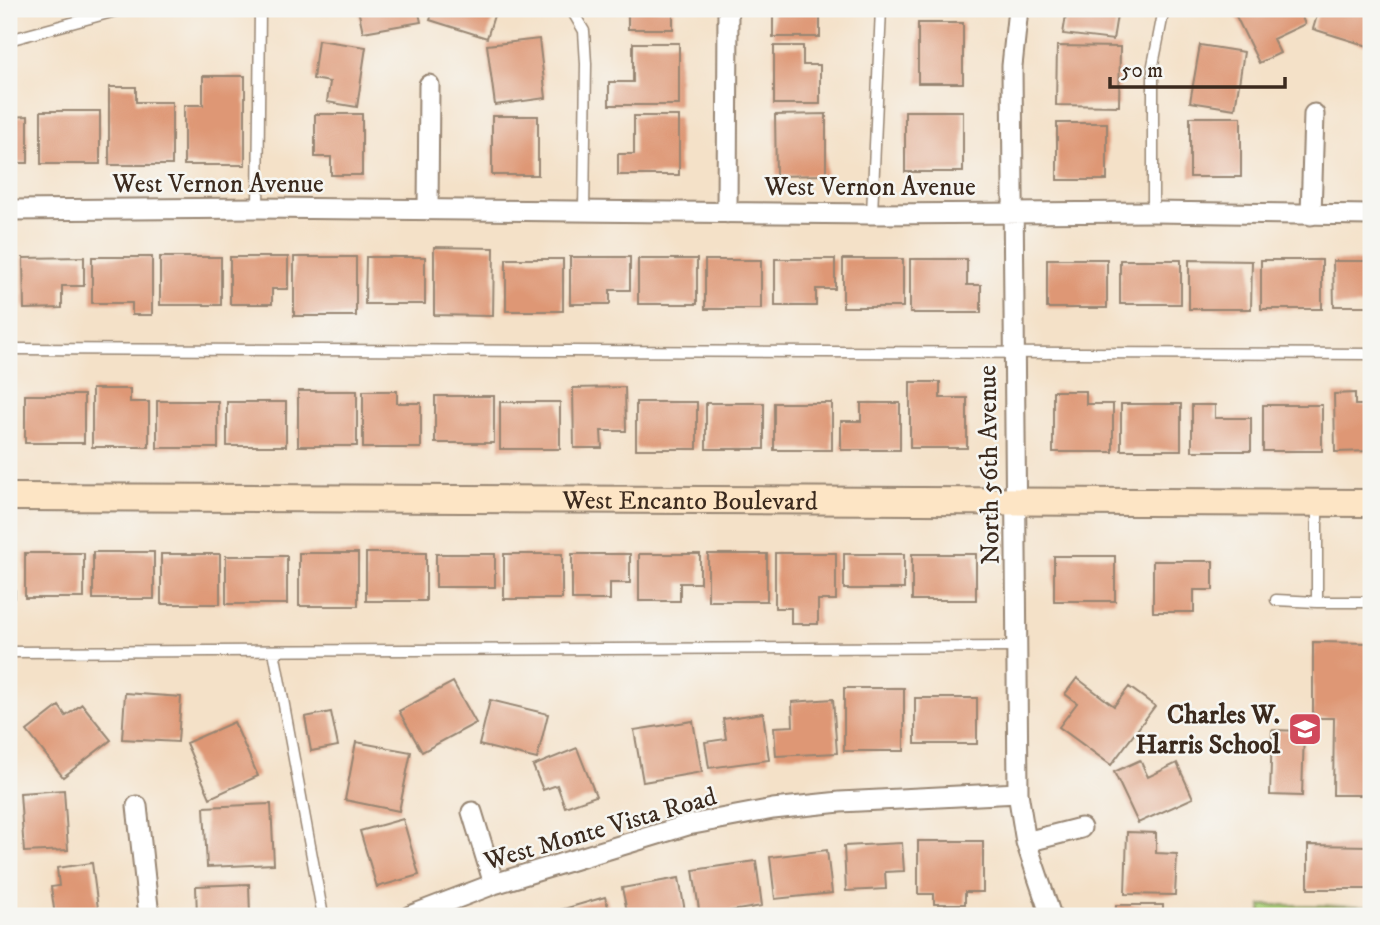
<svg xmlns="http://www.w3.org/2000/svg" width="1380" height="925" font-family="'IM FELL DW Pica',serif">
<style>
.green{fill:#acd17b;stroke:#747e4c;stroke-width:2}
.building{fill:#de9775}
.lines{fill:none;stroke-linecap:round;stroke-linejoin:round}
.lane-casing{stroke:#988673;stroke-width:13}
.street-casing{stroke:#988673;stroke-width:23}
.secondary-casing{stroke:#988673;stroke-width:30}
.lane{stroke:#fff;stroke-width:10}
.street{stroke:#fff;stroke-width:19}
.secondary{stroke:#fde5c5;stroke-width:26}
.labels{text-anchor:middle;stroke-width:5;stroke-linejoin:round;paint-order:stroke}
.street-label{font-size:26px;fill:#3b2a1e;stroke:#f6f6f2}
.poi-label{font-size:26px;font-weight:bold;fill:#3b2a1e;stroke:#f6f6f2;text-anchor:end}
</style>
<rect width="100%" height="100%" fill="#f6f6f2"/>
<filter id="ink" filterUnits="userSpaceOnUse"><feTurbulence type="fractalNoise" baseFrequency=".0143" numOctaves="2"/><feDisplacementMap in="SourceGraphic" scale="14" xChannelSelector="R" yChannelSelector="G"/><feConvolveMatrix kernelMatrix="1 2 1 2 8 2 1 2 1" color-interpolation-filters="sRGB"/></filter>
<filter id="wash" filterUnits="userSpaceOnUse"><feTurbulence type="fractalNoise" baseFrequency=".00686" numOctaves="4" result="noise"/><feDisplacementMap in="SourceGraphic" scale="28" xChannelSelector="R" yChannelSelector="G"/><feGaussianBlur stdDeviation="1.57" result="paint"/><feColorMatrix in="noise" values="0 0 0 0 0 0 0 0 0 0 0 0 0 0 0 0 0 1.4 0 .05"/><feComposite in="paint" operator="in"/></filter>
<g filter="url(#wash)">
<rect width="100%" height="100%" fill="#f4e1c8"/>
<path class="green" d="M1261,905L1371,906V916H1261Z"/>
<g id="blocks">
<path class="building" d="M358,9H418L421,22L363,32Z
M434,9H496L487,38L430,20Z
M628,9H673V29H628Z
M773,9H820V37H773Z
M1067,9H1118L1113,40L1063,34Z
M1236,9H1298L1305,24L1273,39L1280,53L1259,63L1233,10Z
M1319,9H1371V38L1368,46L1313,29Z
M918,23H963V83H918Z
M539,39L546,98L495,105L487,45Z
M318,40L366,47L357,107L327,102L330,82L313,79Z
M633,43H679V105H609V82H633Z
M1200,45L1244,52L1235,109L1190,102Z
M774,46H803V65H820V104H774Z
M1057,46L1120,47L1119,106L1056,105Z
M203,76H245V165H184V105H203Z
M109,87H136V102H172V165H109Z
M41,111H100V164H41Z
M905,111H963V172H905Z
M315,114H362V175H331V157H315Z
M826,114V175L776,176L775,115Z
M28,116V163H9V117Z
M492,116H538V175H492Z
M634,116H679V175H618V154H634Z
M1190,117H1241V177H1190Z
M1057,123H1107V180H1057Z
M434,247L494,248L493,316L434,315Z
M9,257H14V309H9Z
M84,257V286H62V308L24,309L23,258Z
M92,257H152V315H132V303H92Z
M160,257H221V305H160Z
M230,257H288V289H272V304H230Z
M294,257H356V316H294Z
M366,257H425V304H365Z
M570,257H630V290H610V304H570Z
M506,259H563V311H506Z
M638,259H697V304H638Z
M775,259H835V289H816V306H775Z
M843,259H903V307H843Z
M910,259H967V285H981V313H910Z
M1047,259H1107V308H1047Z
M705,260H761V309H705Z
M1120,260H1181V304H1120Z
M1189,260L1252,261L1251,309H1189Z
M1261,260H1322V309H1261Z
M1333,261H1371V306H1334Z
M910,382H940V398H967V448H910Z
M625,387L626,431H601L602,448H574L573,388Z
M92,389H130V402H149V447H92Z
M298,391H357V446H298Z
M363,391H397V403H421V448H363Z
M1053,391H1086V404H1113V452H1053Z
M1355,393V405H1371V451L1335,452L1334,394Z
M25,395H84V443H25Z
M435,396H494V443H435Z
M9,401H12V445H9Z
M157,401H218V448H157Z
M227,402H286V446H227Z
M500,402H560V449H500Z
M636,402H697V449H636Z
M706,403H764V449H706Z
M774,403H832V450H774Z
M861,403H900V450H841V421H861Z
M1121,404H1181V450H1121Z
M1192,405H1215V418H1251V451H1192Z
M1263,405H1322V451H1263Z
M9,552H15V598H9Z
M93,552H154V599H93Z
M25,553H84V598H25Z
M299,553H358V606H299Z
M366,553H426V601H366Z
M775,553H836V600H818V624H791V608H775Z
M161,554H220V604H161Z
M436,554H495V587H436Z
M504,554H562V599H504Z
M572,554H630V583H610V600H572Z
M639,554H700V583H680V601H639Z
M708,554H767V601H708Z
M844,554H904V589H844Z
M912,554H976V600H912Z
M226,556H287V604H226Z
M1054,556H1115V601H1054Z
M1153,561H1213V590H1194V612H1153Z
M1313,642L1371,643V795H1333L1334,718H1313Z
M1077,678L1114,706L1129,687L1155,706L1111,765L1059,727L1077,703L1065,694Z
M453,682L476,723L422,752L399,711Z
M844,688H904V751H844Z
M125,693L181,697L178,742L122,739Z
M915,698H977V744H915Z
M833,699L837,753L776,756L774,727L793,726L792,702Z
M490,700L548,714L537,759L479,745Z
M82,704L111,740L63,777L27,731L59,706L66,716Z
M331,712L338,746L311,751L305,717Z
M763,713L769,760L709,768L705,742L726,739L723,719Z
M693,721L702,772L643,782L634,730Z
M234,722L258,776L210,798L186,743Z
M1272,730L1304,731L1302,796L1270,795Z
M356,742L411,752L399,811L345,800Z
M577,748L596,796L565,807L557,785L543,790L533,766Z
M1140,760L1148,777L1177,763L1193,798L1138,823L1114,772Z
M64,790L68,850L24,852L20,793Z
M271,804L274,864L207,867L204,807Z
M403,819L419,875L377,887L360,831Z
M1127,832L1156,833V853L1177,854L1175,895L1125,894Z
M918,841H983V892H965V904H934V894H918Z
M902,843L904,871L885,872L886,889L846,891L844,846Z
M1308,845L1371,846V889H1308Z
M827,850L832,893L775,899L770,857Z
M756,861L762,906L700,916L693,870Z
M92,863L99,916H55L51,887L59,886L57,868Z
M679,878L685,911L656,916H628L622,888Z
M249,884L250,916H197L196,886Z
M605,897L611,916H551L550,913Z
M1116,905H1163V916H1116Z"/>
</g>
</g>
<g filter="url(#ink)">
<use href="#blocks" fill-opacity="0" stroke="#988673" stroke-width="2"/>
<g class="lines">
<g class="lane-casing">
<path id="lane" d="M571,9L584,31L586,64L584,212
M9,40L123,9
M258,208L260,9
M1153,212V65L1164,9
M872,214L881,9
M9,349L1371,354
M1317,503V602H1371
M1276,600L1317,602
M274,651L323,916
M9,652L1017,647"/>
</g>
<g class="street-casing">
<path id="street" d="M1018,9L1012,66L1018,793L1026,842L1051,916
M9,210L258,208L872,214L1153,212L1371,215
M428,210L429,85
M727,213L728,9
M1311,215L1314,114
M137,806L149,916
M472,812L494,884
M1026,842L1081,828
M410,916L494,884L688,825L773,809L840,802L1018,793"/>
</g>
<g class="secondary-casing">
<g id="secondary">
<path id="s1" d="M9,497L1371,503"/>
</g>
</g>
<use href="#lane" class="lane"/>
<use href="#street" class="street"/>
<use href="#secondary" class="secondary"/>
</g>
</g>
<defs>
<g id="school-square" transform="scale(1.75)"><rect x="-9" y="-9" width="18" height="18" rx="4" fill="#d1495b" stroke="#f6f6f2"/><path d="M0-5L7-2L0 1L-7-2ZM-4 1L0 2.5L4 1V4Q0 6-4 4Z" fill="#fff"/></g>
</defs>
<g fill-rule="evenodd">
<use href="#school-square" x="1305" y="729"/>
</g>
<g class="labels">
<g class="street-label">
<text x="218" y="192">West Vernon Avenue</text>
<text x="870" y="195">West Vernon Avenue</text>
<text transform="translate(988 465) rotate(-91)" y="9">North 56th Avenue</text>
<text dy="9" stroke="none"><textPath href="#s1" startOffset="681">West Encanto Boulevard</textPath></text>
<text transform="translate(600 828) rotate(-16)" y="9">West Monte Vista Road</text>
</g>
<g class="poi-label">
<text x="1280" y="723">Charles W.<tspan x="1280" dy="30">Harris School</tspan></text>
</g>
</g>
<rect width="1380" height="925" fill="none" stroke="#f6f6f2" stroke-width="35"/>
<path d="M1110 77v10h175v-10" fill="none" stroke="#3b2a1e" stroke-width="3.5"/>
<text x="1121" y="77" font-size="21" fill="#3b2a1e" stroke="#f6f6f2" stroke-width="5" paint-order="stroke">50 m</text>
</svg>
